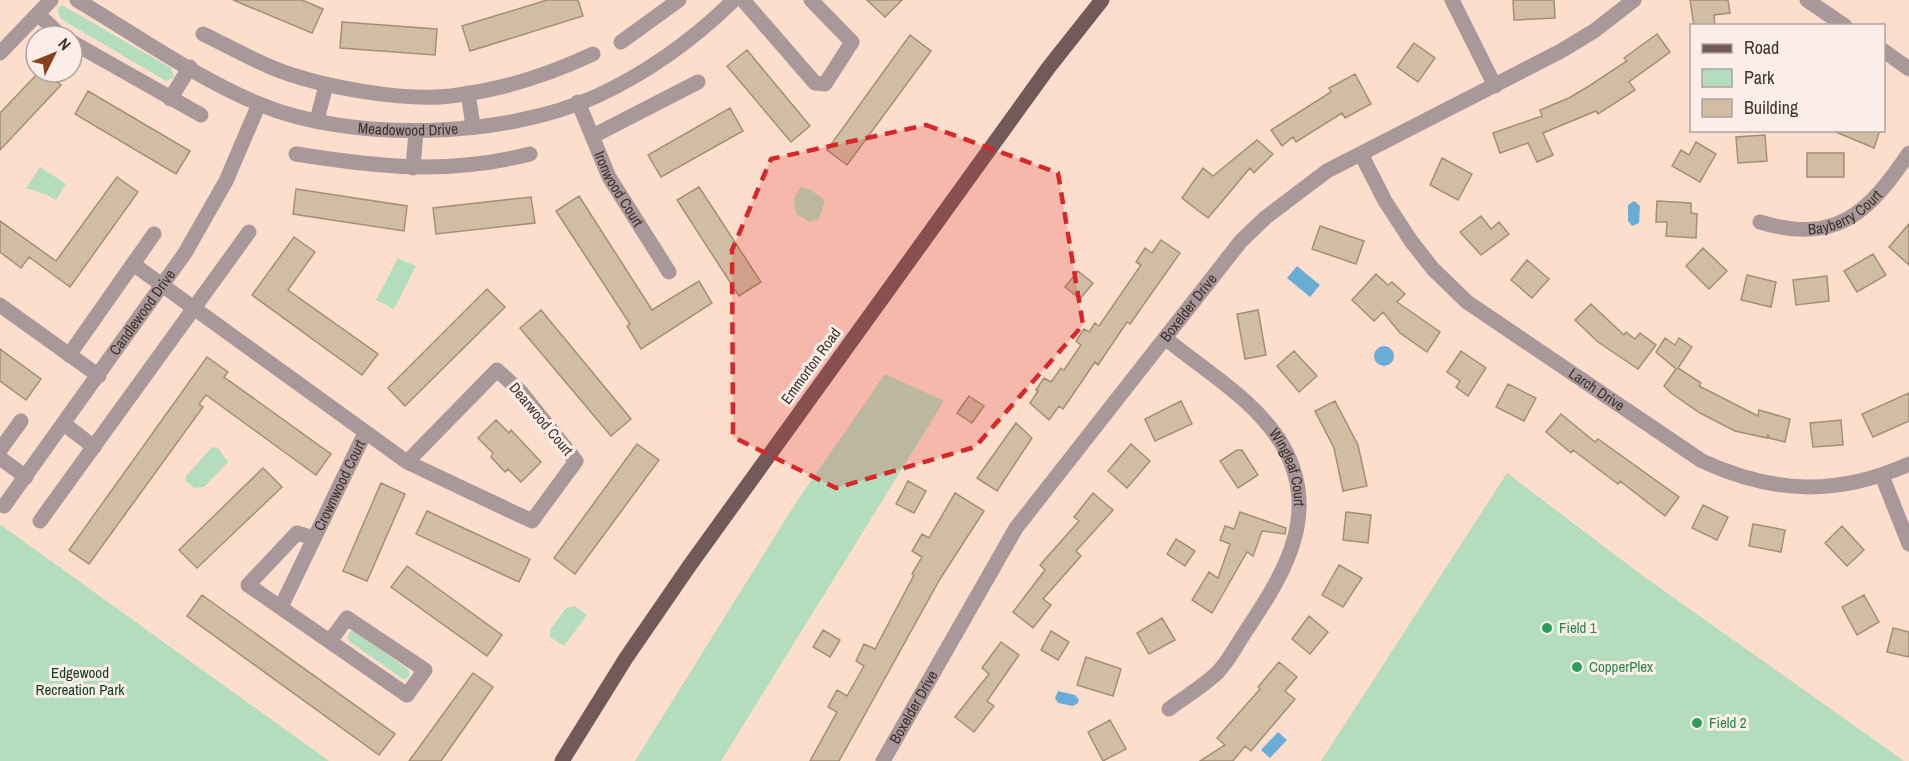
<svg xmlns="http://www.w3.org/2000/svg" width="1909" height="761" font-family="'Archivo Narrow',sans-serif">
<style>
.green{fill:#b4ddbd}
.water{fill:#69acd6}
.building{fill:#d1bda3;stroke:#a28f76;stroke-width:1.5}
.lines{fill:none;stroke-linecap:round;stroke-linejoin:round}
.minor{stroke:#a89899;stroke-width:15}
.major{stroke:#74595b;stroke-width:15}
.marked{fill:#d62828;fill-opacity:0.2;stroke:#d62828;stroke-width:4.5;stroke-dasharray:12 8;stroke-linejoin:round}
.leisure-dot{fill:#2e9e5b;stroke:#fbeee8;stroke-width:2}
.labels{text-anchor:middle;stroke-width:6;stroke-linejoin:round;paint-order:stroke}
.street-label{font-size:15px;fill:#3f332d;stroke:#fbeee8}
.leisure-label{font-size:15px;fill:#27864d;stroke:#fbeee8;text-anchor:start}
.park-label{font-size:15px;fill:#0f3d1f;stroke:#fbeee8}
</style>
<rect width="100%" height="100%" fill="#fdddcc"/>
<path class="green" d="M62,5L171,68L174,77L166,81L61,19L57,10Z
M40,167L66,184L56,200L47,195L26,188Z
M800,187L809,189L825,200L819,219L810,222L796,214L794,199Z
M398,258L416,266L394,309L376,300Z
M885,374L944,401L721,761H635L795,504Z
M212,447L218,448L228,462L204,487L194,488L186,481V476Z
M1507,473L1639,573L1904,761H1321Z
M0,524L5,528L329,761H0Z
M575,606L587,615L564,646L550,637V630L566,608Z
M351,631L356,632L409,670V677L403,679L349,641L347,638Z"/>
<path class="water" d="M1634,201L1640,206L1639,223L1632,226L1628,221V205Z
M1297,266L1320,285L1310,297L1287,278Z
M1374 356a10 10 0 1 1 20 0a10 10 0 1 1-20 0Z
M1058,691L1075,695L1079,700L1078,703L1073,706L1058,703L1055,698Z
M1278,732L1287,740L1270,758L1261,750Z"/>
<path class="building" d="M233,0H302L323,9L312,33Z
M547,0H578L583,16L470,51L462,26Z
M867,0H902L885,17Z
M1513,0H1554L1555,18L1514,20Z
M1690,0H1728L1730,13L1714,15L1715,26H1694Z
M342,22L437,29L435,55L340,48Z
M1657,34L1670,52L1629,82L1635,90L1598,114L1596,111L1543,133L1553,155L1537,162L1528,143L1500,153L1493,133L1542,116L1540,110L1569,98L1589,86L1627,61L1624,58Z
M910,35L931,51L847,165L827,150Z
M1414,43L1435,58L1418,82L1397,67Z
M747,50L810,126L791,142L727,66Z
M39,72H47L61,85L0,150V113Z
M1355,74L1371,104L1345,118L1342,113L1296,142L1293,137L1282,146L1271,130L1331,92L1329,88Z
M88,91L190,151L176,174L75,114Z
M730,108L743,131L661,177L648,155Z
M1831,130H1880L1874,148Z
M1765,135L1767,161L1738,163L1736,137Z
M1257,140L1273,154L1254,173L1250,168L1208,218L1182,198L1203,168L1213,176Z
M1696,142L1716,154L1700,182L1672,166L1681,150L1689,155Z
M1807,153H1844V177H1807Z
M1442,158L1472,174L1458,200L1430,185Z
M117,177L138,192L70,287L29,257L21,268L0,252V221L56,261Z
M699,187L761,282L739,296L677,200Z
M296,189L407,206L404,231L293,214Z
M579,196L652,310L699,281L712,303L641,349L627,326L630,324L556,211Z
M531,197L535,223L436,234L433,208Z
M1657,201L1691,203V213L1697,214L1696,238L1666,236L1667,222H1656Z
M1481,216L1491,229L1499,222L1509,234L1481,255L1460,232Z
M1909,224V265L1889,247Z
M1320,226L1364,241L1356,264L1312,249Z
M294,237L315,252L288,290L378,354L362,375L252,295Z
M1161,240L1180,253L1130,324L1127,322L1098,365L1095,362L1063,409L1059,406L1049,420L1030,403L1038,391L1036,390L1044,378L1051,382L1061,368L1064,370L1081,345L1076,341L1084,329L1089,332L1095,323L1099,326L1141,265L1136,262L1145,248L1152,253Z
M1703,248L1727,271L1709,289L1686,266Z
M1873,254L1886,275L1857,292L1844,271Z
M1527,260L1549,279L1532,298L1511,280Z
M1078,271L1093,283L1080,299L1065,287Z
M1376,274L1388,285L1392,282L1405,294L1397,302L1440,332L1427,352L1400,333L1383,312L1374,321L1352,300Z
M1747,275L1776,282L1771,307L1741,300Z
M1827,276L1829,301L1796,305L1793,280Z
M487,289L505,307L405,406L388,388Z
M1591,304L1624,335L1626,332L1635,339L1640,333L1656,345L1638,369L1598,342L1575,320Z
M541,310L631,419L611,436L520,328Z
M1258,310L1266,355L1245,359L1237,314Z
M1665,338L1675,345L1679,338L1692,347L1678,368L1701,383L1699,386L1758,416L1759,410L1790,419L1785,442L1769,438L1768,435L1767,438L1735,431L1700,413L1671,393L1664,386L1676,369L1656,352Z
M0,349L41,379L26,400L0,381Z
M1294,351L1317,376L1299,392L1277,366Z
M1461,351L1486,368L1468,396L1456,387L1460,381L1447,372Z
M207,357L228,372L224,377L331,454L316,475L206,395L199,404L203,407L89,564L69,550Z
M1508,384L1536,398L1524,421L1496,407Z
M1909,393V421L1873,437L1862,414Z
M969,396L984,406L972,423L957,413Z
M1181,401L1192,424L1155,441L1145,419Z
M1335,401L1358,445L1367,486L1343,491L1334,448L1315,411Z
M1561,414L1595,442L1598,439L1679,497L1665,516L1620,481L1618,484L1573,450L1571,453L1546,432Z
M496,420L509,433L511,430L541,462L521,482L508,469L505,472L491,457L493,453L478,438Z
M1841,420L1843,445L1813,447L1810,423Z
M1016,423L1032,438L997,491L977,478Z
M637,444L659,460L575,574L554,558Z
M1131,444L1150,461L1127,488L1108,471Z
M1237,450H1242L1258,475L1238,488L1220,461Z
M263,468L282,487L197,568L179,550Z
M908,481L926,491L914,513L896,504Z
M381,483L405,494L367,581L343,571Z
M955,493L984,511L940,579L839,761H810L837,712L828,707L837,690L847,696L864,666L856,661L864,644L875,649L914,575L912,574L922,557L912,551L922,534L929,538Z
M1093,493L1113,510L1076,551L1081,556L1043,599L1051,605L1033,628L1013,612L1045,570L1040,565L1079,521L1074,517Z
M1703,505L1728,517L1717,540L1692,528Z
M427,511L530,559L519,582L416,534Z
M1240,512L1286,528L1285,534L1262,531L1253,556L1247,552L1212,613L1192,600L1209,572L1218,578L1230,544L1220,540L1225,526L1234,529Z
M1346,512L1371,515L1368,543L1343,540Z
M1753,524L1785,530L1781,552L1749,546Z
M1842,526L1864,550L1847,566L1825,543Z
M1176,539L1195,551L1185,566L1167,554Z
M1339,565L1362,578L1343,607L1322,595Z
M407,566L502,635L487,656L391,587Z
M202,595L395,734L379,755L187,616Z
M1864,595L1879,622L1857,635L1842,607Z
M1309,616L1328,632L1310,654L1292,639Z
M1162,618L1175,640L1149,654L1137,633Z
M1893,628L1909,632V657L1887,652Z
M823,630L840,640L830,657L813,647Z
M1051,631L1069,642L1058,660L1041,650Z
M1001,642L1019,655L987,701L994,706L974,732L955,717L989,674L982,668Z
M1086,657L1121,669L1113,696L1077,685Z
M1279,662L1297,677L1285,691L1295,699L1251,751L1245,746L1233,761H1200L1225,745L1217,738L1260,689L1258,687Z
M473,673L493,687L441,761H409Z
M1110,720L1126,749L1103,761L1088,732Z"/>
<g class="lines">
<g class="minor">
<path id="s1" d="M77,0C136,35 195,77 259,104C352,143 505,138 597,96C649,72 693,40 734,0"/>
<path d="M743,0L815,83L825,84L852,42L811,0"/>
<path d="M1452,0L1495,86"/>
<path d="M1807,0L1845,26"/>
<path d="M38,14L61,36"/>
<path d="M203,34C226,45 249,58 273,68C320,87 408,103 458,95C505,89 550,74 593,54"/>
<path d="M72,42L201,115"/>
<path d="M621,42L679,0"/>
<path d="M1884,51L1909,69"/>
<path d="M0,53L51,0"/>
<path d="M468,93L473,126"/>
<path d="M170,99L190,67"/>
<path id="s2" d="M578,102L609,177L669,272"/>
<path d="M317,120L326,85"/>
<path d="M593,136L698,82"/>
<path d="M296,154C378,167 448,175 530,154"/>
<path id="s3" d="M1361,154L1385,201L1411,241L1433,269L1467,302L1702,461C1774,494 1837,496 1909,464"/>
<path d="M413,168L416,131"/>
<path id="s4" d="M1760,222C1835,245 1868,214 1909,153"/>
<path d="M133,264L407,462L532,521L576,461L520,391L497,370L407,462"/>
<path d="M0,305L99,376"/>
<path id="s5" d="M1165,338C1205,371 1256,400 1283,446C1321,513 1285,572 1248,628C1238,642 1229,661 1217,673C1202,687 1185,697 1169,709"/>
<path d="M69,355L154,234"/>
<path d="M64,424L94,447"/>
<path d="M0,450L21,421"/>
<path d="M0,458L26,477"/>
<path d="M1882,476L1909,544"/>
<path id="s6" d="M4,506L185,253L226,181L259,104"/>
<path d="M40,521L249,232"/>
<path d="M314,538L297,533L248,585L407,695L425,670L347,618L330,641"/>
<path id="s7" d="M281,607L365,433"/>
<path id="s8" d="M883,761L1016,528L1241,241L1265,218L1327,171L1561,51L1594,31L1634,0"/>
</g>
<path class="major" d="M562,761L626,658L690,565L1049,67L1102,0"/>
</g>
<path class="marked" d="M926,125L1058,173L1083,325L975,447L836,488L733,437L732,250L771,159Z"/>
<g class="leisure-dot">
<circle cx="1547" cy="628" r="6"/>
<circle cx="1577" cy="667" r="6"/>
<circle cx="1697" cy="723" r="6"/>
</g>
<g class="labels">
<g class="street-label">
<text dy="5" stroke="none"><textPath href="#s1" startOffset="362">Meadowood Drive</textPath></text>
<text dy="5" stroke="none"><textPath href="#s2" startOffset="96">Ironwood Court</textPath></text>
<text dy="5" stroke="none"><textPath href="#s4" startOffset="90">Bayberry Court</textPath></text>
<text dy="5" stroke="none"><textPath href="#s8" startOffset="548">Boxelder Drive</textPath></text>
<text dy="5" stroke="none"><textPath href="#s6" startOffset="238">Candlewood Drive</textPath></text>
<text transform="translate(811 366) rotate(-54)" y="5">Emmorton Road</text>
<text dy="5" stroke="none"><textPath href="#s3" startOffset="340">Larch Drive</textPath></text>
<text transform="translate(541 419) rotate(50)" y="5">Dearwood Court</text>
<text dy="5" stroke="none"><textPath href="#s5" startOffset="183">Wingleaf Court</textPath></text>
<text dy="5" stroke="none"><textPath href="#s7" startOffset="135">Crownwood Court</textPath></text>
<text dy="5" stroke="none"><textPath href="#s8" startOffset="62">Boxelder Drive</textPath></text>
</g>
<g class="leisure-label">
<text x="1559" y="633">Field 1</text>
<text x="1589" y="672">CopperPlex</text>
<text x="1709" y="728">Field 2</text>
</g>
<g class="park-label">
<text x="80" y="678">Edgewood<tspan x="80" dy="17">Recreation Park</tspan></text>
</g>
</g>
<rect x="1690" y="24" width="195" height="108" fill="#fbeee8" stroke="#b0a39d" stroke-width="1.5"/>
<rect x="1702" y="44" width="30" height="9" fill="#74595b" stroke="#b0a39d" stroke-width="1.5"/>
<text x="1744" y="54" font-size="18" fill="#3f332d">Road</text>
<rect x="1702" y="69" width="30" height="18" fill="#b4ddbd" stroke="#b0a39d" stroke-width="1.5"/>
<text x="1744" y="84" font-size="18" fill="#3f332d">Park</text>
<rect x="1702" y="99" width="30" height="18" fill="#d1bda3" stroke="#b0a39d" stroke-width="1.5"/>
<text x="1744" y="114" font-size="18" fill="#3f332d">Building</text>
<g transform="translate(54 54) rotate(47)"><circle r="28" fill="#fbeee8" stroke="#b0a39d" stroke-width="1.5"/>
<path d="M0-4.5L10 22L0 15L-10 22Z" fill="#87401e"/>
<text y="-9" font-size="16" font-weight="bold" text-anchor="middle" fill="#3f332d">N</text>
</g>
</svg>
